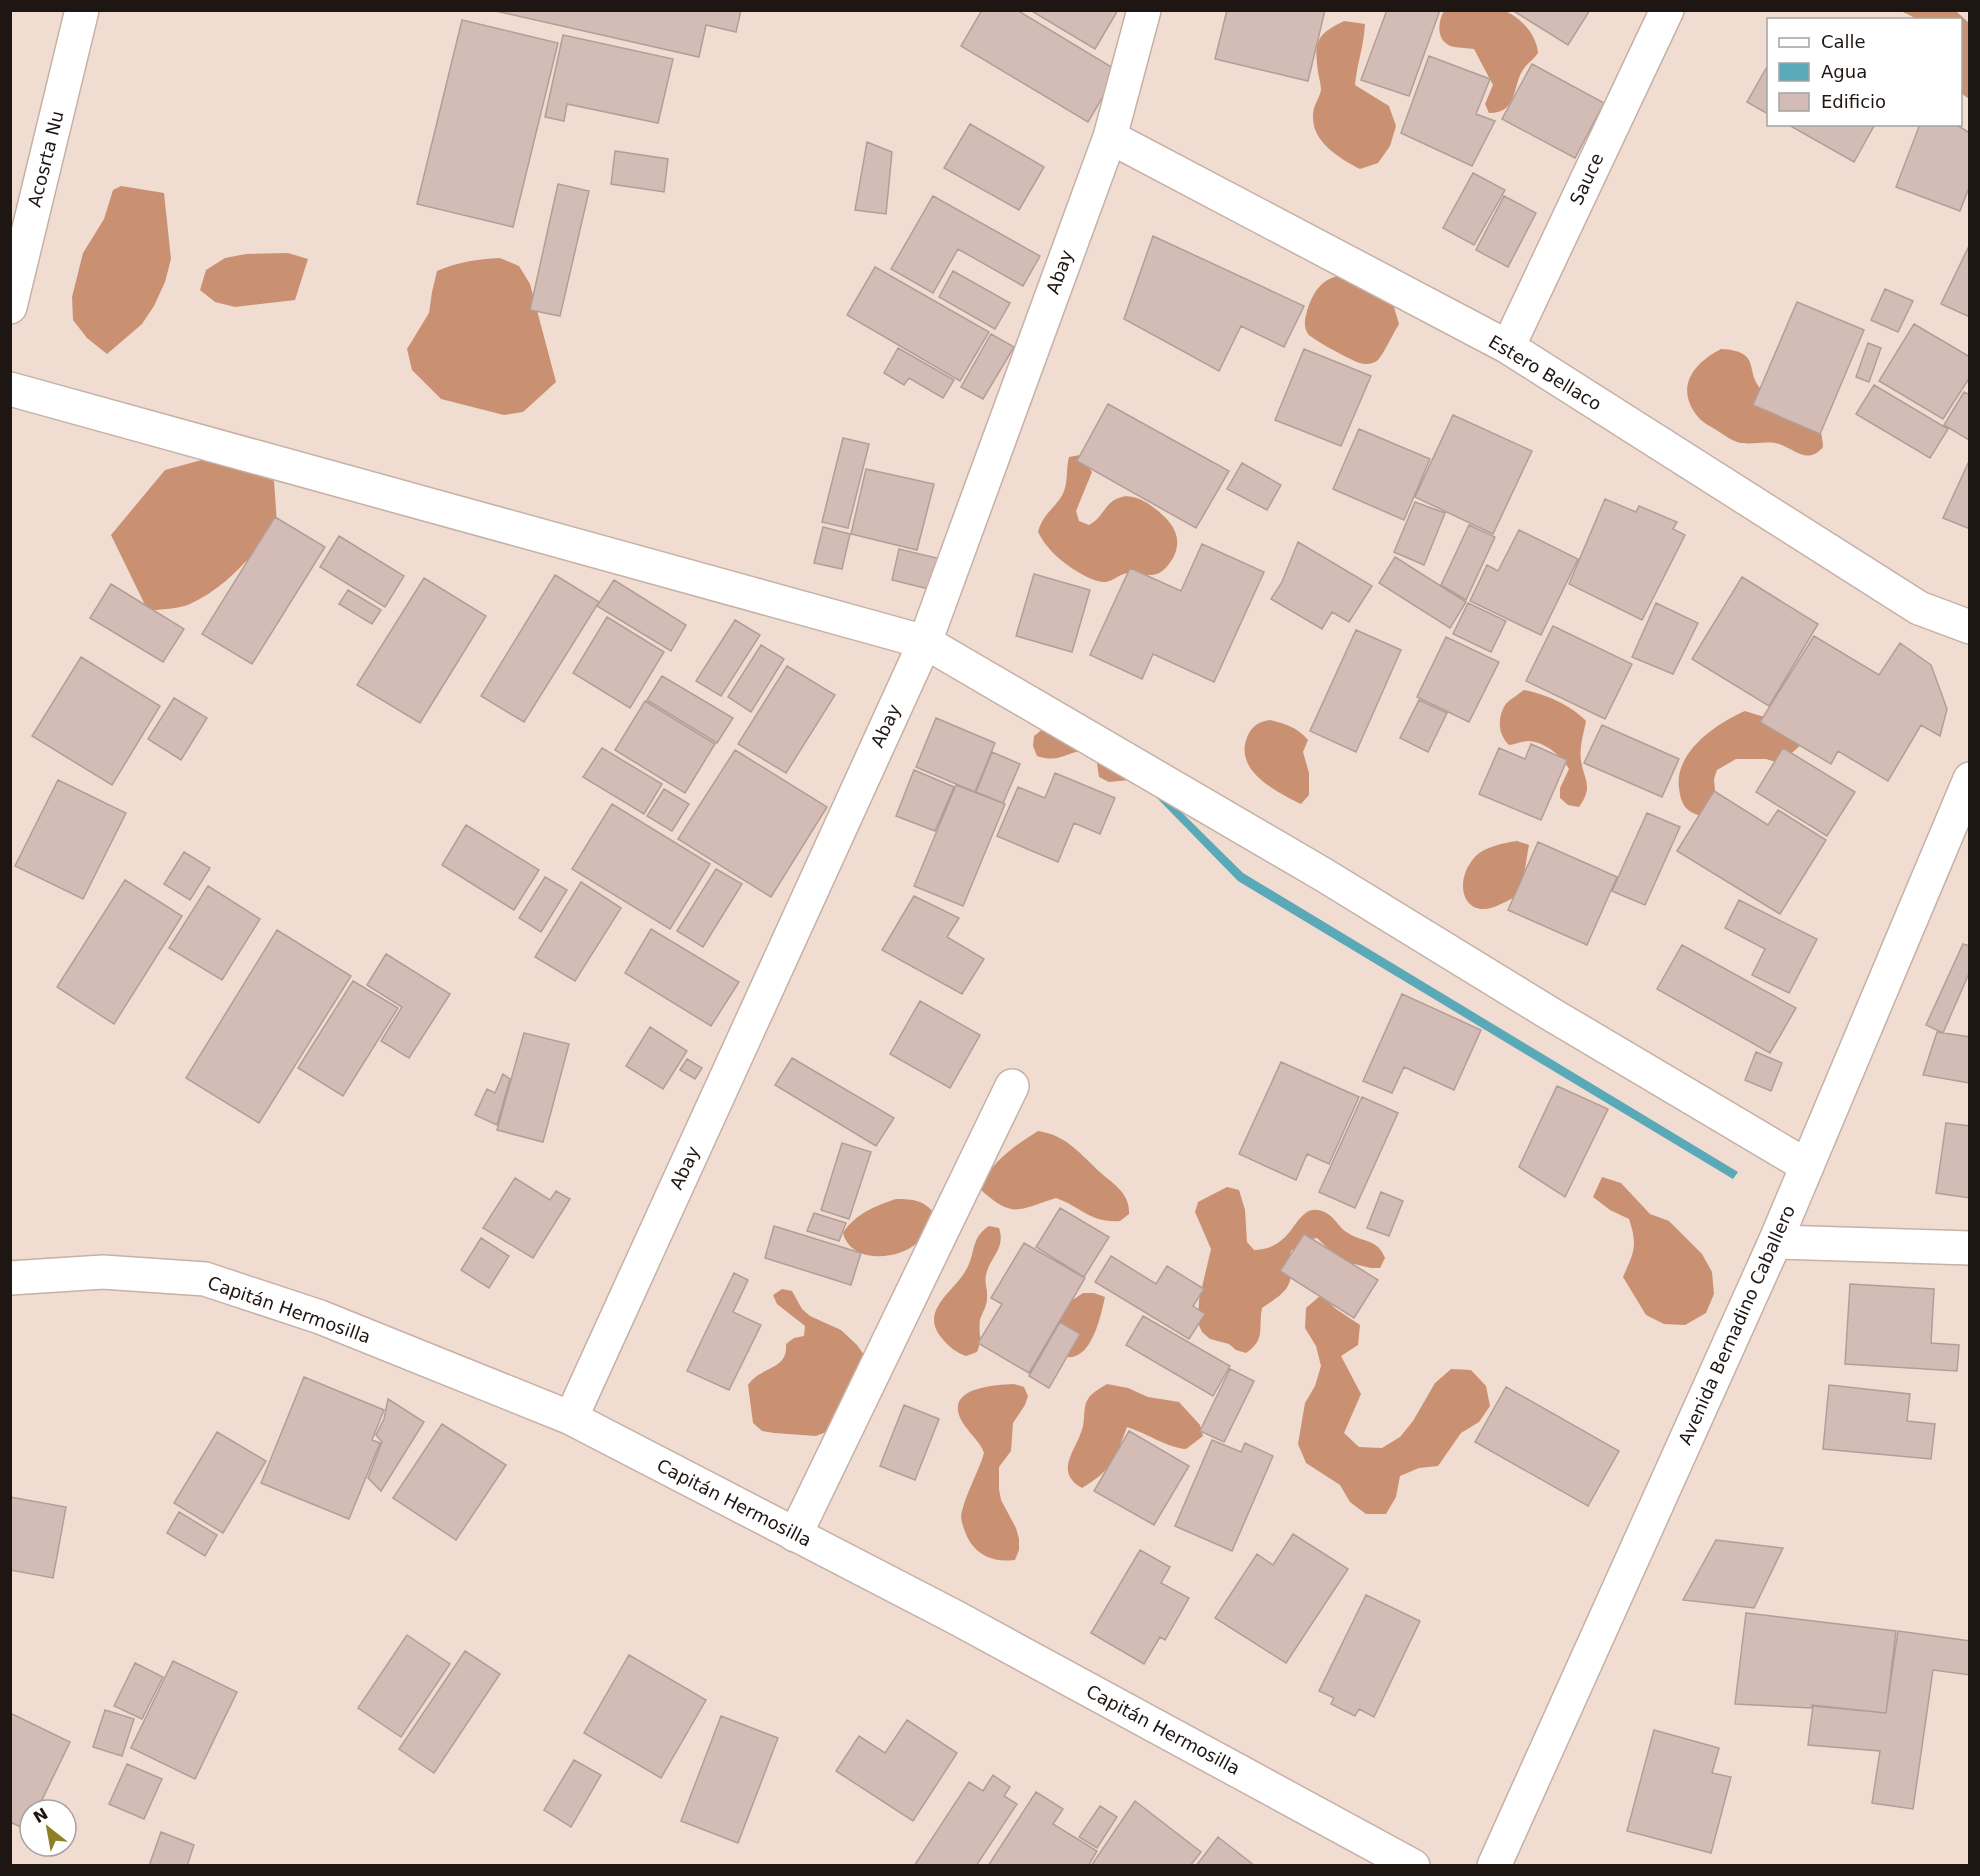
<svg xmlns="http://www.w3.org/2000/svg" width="1980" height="1876" font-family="'DejaVu Sans',sans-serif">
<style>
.forest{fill:#c99172}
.water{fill:#5aa9b9}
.building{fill:#d3bcb6;stroke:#b39e97;stroke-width:1.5}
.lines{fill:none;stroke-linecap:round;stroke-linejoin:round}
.street-casing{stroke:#c5b1a6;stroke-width:36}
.secondary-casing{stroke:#c5b1a6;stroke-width:36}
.street{stroke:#fff;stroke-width:33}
.secondary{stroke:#fff;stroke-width:33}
.labels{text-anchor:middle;stroke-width:5;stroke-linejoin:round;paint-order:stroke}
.street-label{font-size:18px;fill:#1d1612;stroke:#fff}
</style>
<rect width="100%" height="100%" fill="#f1dcd1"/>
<path class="forest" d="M1444,11C1456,11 1495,7 1505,11C1522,18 1537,36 1538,53C1534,59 1529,62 1525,67C1511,84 1520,113 1489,113L1485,104L1493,85L1474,49C1467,48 1460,48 1454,47C1436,43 1437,23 1444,11Z
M1901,11H1956L1969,23V99L1961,93L1960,20L1917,19Z
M1344,21L1365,24C1364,45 1357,64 1355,85L1389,106L1396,126L1390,146L1378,163L1360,169C1337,157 1307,139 1314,108C1316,102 1320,96 1321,90C1321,85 1319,77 1318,72C1314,41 1316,35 1344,21Z
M121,186L164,193L171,259L165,282L154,306L142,324L107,354L87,338L73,320L72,297L83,253L104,219L113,190Z
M288,253L308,259L295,300L235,307L215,302L200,290L206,270L225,258L246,254Z
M500,258L519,266L530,284L556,382L523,412L504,415L441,399L412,370L407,349L429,313L432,292L437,271C458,262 477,259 500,258Z
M1344,275L1393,304L1399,324C1394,332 1383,355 1378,360C1373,364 1366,365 1360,363C1354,362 1310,338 1308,334C1303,326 1305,319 1307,311C1313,292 1322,277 1344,275Z
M1721,349C1764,351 1743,373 1763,391C1766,394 1772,395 1776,397C1801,410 1822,413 1823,447C1808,465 1796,450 1779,444C1766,440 1751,446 1737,442C1731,440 1724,435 1718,431C1712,427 1703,423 1699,418C1674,389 1692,364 1721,349Z
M253,446L274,481L277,524C252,556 227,587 190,604C178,609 161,609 148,611L111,535L165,470Z
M1080,455L1092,472L1076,511L1079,521L1089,525C1103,518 1105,502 1119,498C1129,493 1144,500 1153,507C1169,519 1184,534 1174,556C1171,562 1165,570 1159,573C1149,578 1137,572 1127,573C1120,574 1113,581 1106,582C1091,584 1056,559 1048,547C1044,543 1041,537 1038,532C1043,512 1058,507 1064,491C1068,481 1066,468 1069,457Z
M1524,690C1545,694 1571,705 1586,721C1584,732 1579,748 1581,760C1584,781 1594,786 1579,807L1568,805L1560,798V788L1569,769C1562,756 1545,742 1529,741C1523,741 1516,744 1509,745C1498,734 1497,719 1505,705C1509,700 1519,694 1524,690Z
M1745,711L1777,721L1802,744L1785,759L1776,762L1766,759H1736L1717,770L1714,779L1716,801L1708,819C1702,816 1692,814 1687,809C1681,803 1680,795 1679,788C1674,752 1717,723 1745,711Z
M1270,720C1286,724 1297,727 1308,740L1303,752L1309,773V795L1301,804C1275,791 1232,770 1248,735C1253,725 1259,722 1270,720Z
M1050,723C1063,722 1066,728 1077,730C1085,731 1093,728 1101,730C1124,734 1138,758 1129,780L1109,782L1099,777L1096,757L1088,750C1066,751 1061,764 1037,756L1033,746L1034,736Z
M1517,841L1529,845C1526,859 1525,878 1519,890C1515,898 1508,901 1501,904C1464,923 1452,883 1474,858C1483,847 1504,843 1517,841Z
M1038,1131C1067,1135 1081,1155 1102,1174C1115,1185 1130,1194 1129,1214L1120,1221C1089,1223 1082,1207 1056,1198C1018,1210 1013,1219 981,1190C987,1164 1016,1145 1038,1131Z
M1602,1177L1621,1183L1650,1214L1669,1221L1702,1254L1712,1272L1714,1294L1706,1313L1685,1325L1664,1324L1646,1315L1623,1277C1634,1252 1638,1246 1629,1219L1610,1210L1593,1197Z
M1227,1187L1239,1190L1245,1210L1247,1242L1254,1250C1265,1250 1276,1246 1284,1238C1297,1227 1304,1199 1328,1214C1336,1219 1339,1228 1348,1233C1363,1243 1377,1238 1385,1258L1380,1268H1371L1341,1261L1317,1238L1307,1240L1291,1251C1289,1259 1290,1264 1291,1271C1292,1291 1276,1298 1262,1308C1258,1330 1266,1339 1246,1353L1236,1350L1229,1344L1210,1339L1202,1332L1198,1323L1199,1300L1211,1249L1195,1212L1198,1202Z
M896,1199C914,1199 924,1200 936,1215C931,1223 926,1236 918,1242C898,1261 851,1264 843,1233C855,1214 875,1206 896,1199Z
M989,1226L999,1228C1006,1249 990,1256 986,1275C984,1283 988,1290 987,1298C987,1306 982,1313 980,1320C978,1333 983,1339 977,1352L966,1356C955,1352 949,1347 941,1337C919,1310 955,1291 966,1270C976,1254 970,1238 989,1226Z
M782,1289L792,1291L802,1309L810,1316L841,1330L857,1345L869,1362L826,1432L816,1436L774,1433L762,1431L753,1423L748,1385C762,1365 788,1371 786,1344L794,1338L804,1336L805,1326L777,1304L773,1295Z
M1083,1293H1094L1105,1297C1101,1315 1092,1360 1067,1357C1061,1357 1054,1352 1049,1350L1045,1341L1056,1311Z
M1321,1295L1336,1309L1360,1325L1358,1345L1341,1356L1361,1394L1344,1433L1359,1447L1382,1448L1400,1437L1413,1421L1435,1383L1451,1369L1471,1370L1486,1386L1490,1406L1479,1422L1461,1433L1438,1466L1419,1468L1400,1476L1396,1497L1386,1514H1366L1350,1502L1340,1485L1306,1463L1298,1444L1305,1403L1315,1386L1321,1366L1316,1346L1305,1328L1306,1308Z
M1014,1384L1024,1387L1028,1396L1025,1405L1013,1423L1011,1451L999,1467V1489L1001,1500L1016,1528L1019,1539V1550L1015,1560C990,1563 972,1553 964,1529C962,1523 960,1517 962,1511C967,1491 978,1473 984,1453C980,1442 972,1436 965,1426C939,1389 990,1385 1014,1384Z
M1107,1384L1128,1388L1148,1397L1179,1402L1200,1425L1203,1436L1186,1449C1168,1448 1146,1433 1127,1427C1115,1459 1112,1470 1082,1488C1052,1471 1078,1449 1083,1426C1085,1417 1083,1407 1088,1399C1092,1392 1101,1388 1107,1384Z"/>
<path class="water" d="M1099,757L1160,791L1243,873L1738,1172L1733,1179L1238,881L1156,797Z"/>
<path class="building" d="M491,10H741L736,32L706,25L699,57Z
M982,10H1017L1118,71L1088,122L961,46Z
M1030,10H1118L1095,49Z
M1227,10H1325L1308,81L1215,59Z
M1387,10H1440L1409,96L1361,80Z
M1512,10H1590L1568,45Z
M462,20L558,43L513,227L417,204Z
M563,35L673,59L658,123L567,104L564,121L545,117Z
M1429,56L1490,79L1476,114L1495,121L1472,166L1401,133Z
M1532,64L1604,103L1575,158L1502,119Z
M1768,65V114L1747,102Z
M970,124L1044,167L1019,210L944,168Z
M1787,124H1875L1854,162Z
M1920,124H1955L1970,133V185L1960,211L1896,187Z
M867,142L892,152L886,214L855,210Z
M615,151L668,159L664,192L611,184Z
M1473,173L1505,190L1474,245L1443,228Z
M558,184L589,191L560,316L530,310Z
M933,196L1040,256L1023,286L958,249L933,293L891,269Z
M1504,196L1536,213L1508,267L1476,250Z
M1153,236L1304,306L1284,347L1241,326L1219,371L1124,319Z
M1969,246H1970V317L1941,304Z
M875,267L989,332L960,381L847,315Z
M953,271L1010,303L995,329L939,297Z
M1885,289L1913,301L1898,332L1871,320Z
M1797,302L1864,330L1820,434L1753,405Z
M1914,324L1970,357V377L1943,419L1879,381Z
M991,334L1014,347L983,399L961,387Z
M1868,343L1881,348L1869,382L1856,377Z
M898,348L954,380L943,398L909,378L904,385L884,373Z
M1304,349L1371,376L1341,446L1275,420Z
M1874,385L1948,429L1930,458L1856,414Z
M1964,392L1970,395L1969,440L1944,425Z
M1108,404L1229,471L1196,528L1077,461Z
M1453,415L1532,451L1493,534L1415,497Z
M1359,429L1430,459L1404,520L1333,489Z
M843,438L869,444L848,528L822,522Z
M1970,459V529L1943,518Z
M1242,463L1281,485L1267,510L1227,489Z
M866,469L934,484L917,550L851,534Z
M1605,499L1636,512L1639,506L1677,522L1673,529L1685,535L1642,620L1569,584Z
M1415,502L1445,513L1424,565L1394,552Z
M275,517L325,547L252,664L202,634Z
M1469,525L1495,537L1466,600L1441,585Z
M823,527L850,534L842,569L814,563Z
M1519,530L1578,559L1541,635L1470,601L1487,565L1498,571Z
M339,536L404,576L385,607L320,567Z
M1298,542L1372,586L1349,622L1332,612L1322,629L1271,599L1282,582Z
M1202,544L1264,572L1214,682L1153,654L1142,679L1090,655L1130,568L1181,591Z
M899,549L949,561L941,592L892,580Z
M1395,557L1466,602L1450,628L1379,583Z
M1034,574L1090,590L1072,652L1016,636Z
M555,575L599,602L524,722L481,696Z
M1742,577L1818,624L1769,706L1692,659Z
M424,578L486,616L420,723L357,685Z
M614,580L686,625L671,651L597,606Z
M111,584L184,629L163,662L90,618Z
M348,590L381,610L372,624L339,604Z
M1468,603L1506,621L1491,652L1453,634Z
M1656,603L1698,623L1673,674L1632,657Z
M607,617L664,652L630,708L573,673Z
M735,620L760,635L721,696L696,681Z
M1553,626L1632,664L1605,719L1526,681Z
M1356,630L1401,650L1356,752L1310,731Z
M1814,636L1879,675L1900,643L1931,665L1947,709L1940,736L1921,725L1888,781L1838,751L1831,764L1760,722Z
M1446,637L1499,662L1469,722L1417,697Z
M761,645L784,659L751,712L728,697Z
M81,657L160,706L112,785L32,736Z
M787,666L835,695L786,773L738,744Z
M662,676L733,718L717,743L647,700Z
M174,698L207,718L181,760L148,739Z
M1419,700L1447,713L1428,752L1400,738Z
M645,701L715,744L685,793L615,750Z
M936,718L995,743L975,792L916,767Z
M1602,725L1679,759L1662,797L1584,763Z
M1531,744L1567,760L1541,820L1479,794L1499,748L1525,759Z
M602,748L662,784L644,814L583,777Z
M1783,748L1855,792L1827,836L1756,792Z
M735,750L827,807L771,897L678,839Z
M992,752L1020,764L1003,803L976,792Z
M914,770L954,787L935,831L896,816Z
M1055,773L1115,798L1100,834L1074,823L1058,862L997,836L1018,787L1045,798Z
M58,780L126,813L83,899L15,866Z
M956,785L1005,804L963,906L914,886Z
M664,789L689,804L672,831L647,816Z
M1714,791L1768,825L1778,810L1826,840L1780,914L1677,851Z
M612,804L710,864L670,929L572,869Z
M1647,813L1680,827L1645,905L1612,891Z
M466,825L539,870L514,910L442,865Z
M1538,842L1617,877L1587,945L1508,910Z
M184,852L210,868L190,900L164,884Z
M716,869L742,884L703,947L677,931Z
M545,877L567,890L541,932L519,918Z
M125,880L182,916L114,1024L57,987Z
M581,882L621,908L575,981L535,957Z
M208,886L260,919L222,980L169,948Z
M914,896L959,918L947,937L984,959L962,994L882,950Z
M1739,900L1817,939L1789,993L1752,975L1765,949L1725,928Z
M651,929L739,982L711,1026L625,973Z
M277,930L351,976L259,1123L186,1078Z
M1963,944L1970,946V971L1943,1033L1926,1025Z
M1682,945L1796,1008L1770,1053L1657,989Z
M386,954L450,994L409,1058L381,1041L402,1007L367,985Z
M353,981L398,1008L343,1096L298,1068Z
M1402,994L1481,1030L1454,1090L1404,1067L1392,1093L1363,1081Z
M920,1001L980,1035L950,1088L890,1054Z
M650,1027L687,1051L663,1089L626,1066Z
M1937,1032L1970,1037V1083L1923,1075Z
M524,1033L569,1044L543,1142L497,1130Z
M1756,1052L1782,1063L1771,1091L1745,1080Z
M792,1058L894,1118L876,1146L775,1085Z
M687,1059L702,1068L695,1079L680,1070Z
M1281,1062L1359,1097L1329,1164L1307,1154L1296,1180L1239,1154Z
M503,1074L510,1079L497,1125L475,1115L487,1089L495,1093Z
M1557,1086L1608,1109L1565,1197L1519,1167Z
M1362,1097L1398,1113L1355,1208L1319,1192Z
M1946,1123L1970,1126V1198L1936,1193Z
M842,1143L871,1152L849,1219L821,1210Z
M515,1178L550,1200L556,1191L570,1199L533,1258L483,1228Z
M1381,1192L1403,1201L1389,1236L1367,1228Z
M1060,1208L1109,1237L1084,1277L1036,1247Z
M814,1213L846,1223L839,1241L807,1231Z
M774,1226L861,1253L851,1285L765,1258Z
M1304,1234L1378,1280L1354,1318L1280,1271Z
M481,1238L509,1256L489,1288L461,1270Z
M1024,1243L1085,1278L1029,1373L978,1343L1002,1304L991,1298Z
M1111,1256L1156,1284L1167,1266L1204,1289L1193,1306L1205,1314L1189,1339L1095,1282Z
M734,1273L748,1280L733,1312L761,1325L729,1390L687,1371Z
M1850,1284L1934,1289L1931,1343L1959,1345L1957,1371L1845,1364Z
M1143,1316L1230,1366L1213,1396L1126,1345Z
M1060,1322L1080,1334L1049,1388L1029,1376Z
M1230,1369L1254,1381L1224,1442L1200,1431Z
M304,1377L384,1410L372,1440L380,1443L349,1519L261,1483Z
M1829,1385L1910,1394L1907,1421L1935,1424L1931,1459L1823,1449Z
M1506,1387L1619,1451L1588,1506L1475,1442Z
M388,1399L424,1422L381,1491L368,1478L382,1442L376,1435L384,1419Z
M904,1405L939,1419L915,1480L880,1466Z
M442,1424L506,1465L456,1540L393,1498Z
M1129,1431L1189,1466L1154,1525L1094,1491Z
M217,1432L266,1461L223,1533L174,1503Z
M1212,1440L1241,1452L1245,1443L1273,1456L1232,1551L1175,1526Z
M10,1497L66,1507L53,1578L10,1570Z
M179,1512L217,1535L205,1556L167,1533Z
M1293,1534L1348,1569L1286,1663L1215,1618L1257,1554L1273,1565Z
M1716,1540L1783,1548L1754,1608L1683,1600Z
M1140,1550L1170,1567L1161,1583L1189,1598L1165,1640L1160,1637L1144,1664L1091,1633Z
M1366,1595L1420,1621L1374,1717L1359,1709L1355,1716L1331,1704L1334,1698L1319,1691Z
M1746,1613L1896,1631L1886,1713L1812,1705L1811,1708L1735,1704Z
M1898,1631L1970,1641V1675L1933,1670L1913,1809L1872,1803L1880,1751L1808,1745L1813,1706L1886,1713Z
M407,1635L450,1664L401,1737L358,1708Z
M465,1651L500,1674L434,1773L399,1749Z
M629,1655L706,1700L661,1778L584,1733Z
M173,1661L237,1692L195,1779L131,1748Z
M135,1663L163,1677L142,1719L114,1706Z
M105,1710L134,1719L122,1756L93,1747Z
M10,1713L70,1742L37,1810H30V1824L27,1830L10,1822Z
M721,1716L778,1738L738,1843L681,1821Z
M907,1720L957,1753L913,1821L836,1771L859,1736L885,1753Z
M1654,1730L1719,1748L1712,1773L1731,1777L1711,1853L1627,1831Z
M574,1760L601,1775L571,1827L544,1810Z
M127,1764L162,1779L144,1819L109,1804Z
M993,1775L1010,1787L1004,1796L1017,1804L976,1866H914L969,1782L983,1791Z
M1036,1792L1063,1809L1053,1824L1097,1851L1088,1866H988Z
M1135,1801L1201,1852L1190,1866H1091Z
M1100,1806L1117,1817L1097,1848L1079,1837Z
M161,1832L194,1845L187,1866H149Z
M1218,1837L1255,1866H1196Z"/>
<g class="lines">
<g class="street-casing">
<path id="street" d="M1110,137L1508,347L1919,608L1970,627
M10,307L82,10
M1508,347L1667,10
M10,389L925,642L1324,875L1549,1013L1807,1166
M1775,1242L1970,1248
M571,1418L925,642L1110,137L1144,10
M795,1535L1012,1086"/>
</g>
<g class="secondary-casing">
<path id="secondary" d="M10,1278L103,1272L205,1279L320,1317L571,1418L955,1617L1413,1866
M1494,1866L1775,1242L1970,779"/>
</g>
<use href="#street" class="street"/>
<use href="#secondary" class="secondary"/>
</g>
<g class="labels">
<g class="street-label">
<text transform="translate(46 159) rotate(-76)" y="6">Acosrta Nu</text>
<text transform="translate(1587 179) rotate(-65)" y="6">Sauce</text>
<text transform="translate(1060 272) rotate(-70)" y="6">Abay</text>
<text transform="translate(1545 373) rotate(31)" y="6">Estero Bellaco</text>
<text transform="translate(886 726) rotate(-65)" y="6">Abay</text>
<text transform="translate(685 1168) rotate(-65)" y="6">Abay</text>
<text transform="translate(289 1310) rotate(19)" y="6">Capitán Hermosilla</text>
<text transform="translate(1737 1325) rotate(-66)" y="6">Avenida Bernadino Caballero</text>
<text transform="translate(734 1503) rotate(27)" y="6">Capitán Hermosilla</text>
<text transform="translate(1163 1730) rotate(28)" y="6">Capitán Hermosilla</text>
</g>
</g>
<rect width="1980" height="1876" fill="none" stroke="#1d1612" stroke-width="24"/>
<rect x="1767" y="18" width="195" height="108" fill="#ffffff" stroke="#a5a2a0" stroke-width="1.5"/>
<rect x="1779" y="38" width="30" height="9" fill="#ffffff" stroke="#a5a2a0" stroke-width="1.5"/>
<text x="1821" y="48" font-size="18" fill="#1d1612">Calle</text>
<rect x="1779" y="63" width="30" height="18" fill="#5aa9b9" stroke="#a5a2a0" stroke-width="1.5"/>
<text x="1821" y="78" font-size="18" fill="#1d1612">Agua</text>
<rect x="1779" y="93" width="30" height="18" fill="#d3bcb6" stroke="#a5a2a0" stroke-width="1.5"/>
<text x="1821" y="108" font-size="18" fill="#1d1612">Edificio</text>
<g transform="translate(48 1828) rotate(329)"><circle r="28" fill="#ffffff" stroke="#a5a2a0" stroke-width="1.5"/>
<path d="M0-4.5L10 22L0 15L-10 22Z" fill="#8d7f26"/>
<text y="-9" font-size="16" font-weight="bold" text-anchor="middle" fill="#1d1612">N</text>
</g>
</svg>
